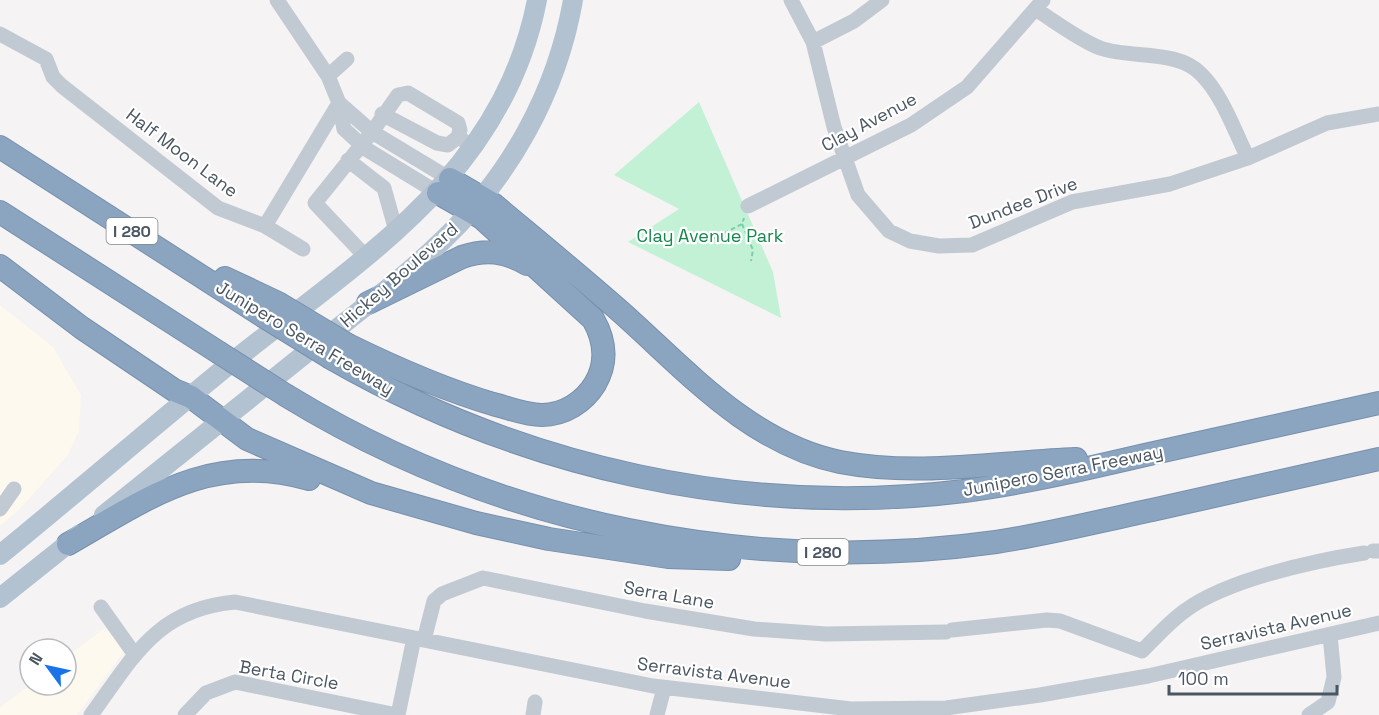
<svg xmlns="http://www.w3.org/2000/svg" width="1379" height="715" font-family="'Space Grotesk',sans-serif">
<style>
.commercial{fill:#fdf9ef}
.green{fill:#c3f1d5}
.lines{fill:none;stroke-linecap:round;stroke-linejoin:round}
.highway-casing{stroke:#7690ad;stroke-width:24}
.path{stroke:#7ad0a6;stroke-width:2;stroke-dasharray:4.5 3;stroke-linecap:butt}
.minor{stroke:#c1cad2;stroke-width:15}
.major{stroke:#b3c2d1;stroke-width:20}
.highway{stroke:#8ba5c1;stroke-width:22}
.highway-bridge-casing{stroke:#7690ad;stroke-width:24;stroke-linecap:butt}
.highway-bridge{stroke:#8ba5c1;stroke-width:22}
.labels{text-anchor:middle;stroke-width:4.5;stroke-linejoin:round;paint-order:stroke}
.shield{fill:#fff;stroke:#808990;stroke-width:1.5}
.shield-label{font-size:16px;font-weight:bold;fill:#4a5661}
.street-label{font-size:18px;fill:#4a5661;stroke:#fff}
.park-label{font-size:18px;fill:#17864f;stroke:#fff}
</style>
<rect width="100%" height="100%" fill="#f5f3f3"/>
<path class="commercial" d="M0,305L53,347L81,395L79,431L68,455L20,509L0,526Z
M105,628L126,649L77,715H0V707L30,685H66V657Z"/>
<path class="green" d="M699,102L773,272L781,318L628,242L679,209L614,175Z"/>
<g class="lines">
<g class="highway-casing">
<path id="highway" d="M0,147L263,316
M450,179L493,204C536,240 580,276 622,313C687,371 751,444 840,462C918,477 998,462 1076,459
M0,212L218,352
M0,266L82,328L174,390L191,397L247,439L371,493L476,523L549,539L668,557L729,559
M225,278L278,303
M368,303L462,257C486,249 505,251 527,264
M348,345C395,368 442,389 493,404C509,408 525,415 542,415C564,415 584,402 595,384C608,362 605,340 593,319L482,218L438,193
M331,358C523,468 744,518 964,491C1025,483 1085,469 1145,455C1223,438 1301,421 1379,403
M287,396C498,525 751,576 996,542C1048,534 1100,521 1152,510C1227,493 1303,476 1379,459
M68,544C148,498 212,451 309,479"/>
</g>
<path class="path" d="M742,224L753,250L751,261
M711,240L742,224L744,218"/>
<path class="minor" d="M277,0L328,76L339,103L344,129L366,149L438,193
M791,0L813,42L834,127L858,195L889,231L910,241L939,246L972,245L1072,202L1170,184L1248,158L1327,123L1379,114
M1037,10C1057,23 1078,39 1100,48C1131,59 1177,49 1201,74C1223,96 1234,130 1248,158
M0,34L46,59L53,77L62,86L218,208L265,226L339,103
M813,42L854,21L882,0
M328,76L347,59
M339,103L372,132L450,179
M382,114L437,143L448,145L458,137
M348,160L384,188L396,231
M748,206L911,125L967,87L1043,0
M265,226L303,249
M365,256L315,203L372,132L398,95L408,93L458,123L460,130L458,137L474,147
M0,509L14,489
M1373,551H1379
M101,607L135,655
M952,630L1047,620L1060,621L1142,651C1156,637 1170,621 1186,610C1227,580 1313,561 1364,553
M424,640L434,601L442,594L483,578L645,611L754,629L826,634L946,632
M91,715C133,658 156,609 235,602L653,686L851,709L946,708L1040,695L1148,676L1379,623
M185,715L206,693L235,682L397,715
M398,715L414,638
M533,715L535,702
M657,715L664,688
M1309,715L1328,702L1334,677L1330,635"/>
<path class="major" d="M104,515C171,461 238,407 306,353C352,316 401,281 443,240C510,176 557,92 573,0
M0,555C76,493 150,429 226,367C357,261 502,178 537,0
M0,598L79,535"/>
<use href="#highway" class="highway"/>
<g class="highway-bridge-casing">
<path id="highway-bridge" d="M278,303L348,345
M263,316L331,358
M218,352L287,396"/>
</g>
<use href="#highway-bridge" class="highway-bridge"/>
</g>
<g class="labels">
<g class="shield">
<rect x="106.5" y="218" width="51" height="26" rx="4.5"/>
<rect x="797.5" y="539" width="51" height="26" rx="4.5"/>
</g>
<g class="shield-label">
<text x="132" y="237">I 280</text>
<text x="823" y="558">I 280</text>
</g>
<g class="street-label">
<text transform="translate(869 122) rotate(-28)" y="6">Clay Avenue</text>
<text transform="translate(182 153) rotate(37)" y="6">Half Moon Lane</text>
<text transform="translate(1023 203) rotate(-21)" y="6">Dundee Drive</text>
<text transform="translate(399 275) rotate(-41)" y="6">Hickey Boulevard</text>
<text transform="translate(305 338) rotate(31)" y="6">Junipero Serra Freeway</text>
<text transform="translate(1063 471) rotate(-11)" y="6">Junipero Serra Freeway</text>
<text transform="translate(669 595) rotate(10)" y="6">Serra Lane</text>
<text transform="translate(1276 627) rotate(-13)" y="6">Serravista Avenue</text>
<text transform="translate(714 673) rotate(7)" y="6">Serravista Avenue</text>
<text transform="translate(289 675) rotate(10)" y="6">Berta Circle</text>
</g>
<g class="park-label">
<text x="710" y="242">Clay Avenue Park</text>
</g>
</g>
<g transform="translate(48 667) rotate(303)"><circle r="28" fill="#ffffff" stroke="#b7bbc0" stroke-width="1.5"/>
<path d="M0-4.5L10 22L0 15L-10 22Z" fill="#1a73e8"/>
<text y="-9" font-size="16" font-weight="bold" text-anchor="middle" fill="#4a5661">N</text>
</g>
<path d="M1169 685v9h168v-9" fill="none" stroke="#4a5661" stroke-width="3"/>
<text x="1178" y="685" font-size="18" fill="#4a5661" stroke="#ffffff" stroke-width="4.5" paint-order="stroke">100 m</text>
</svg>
